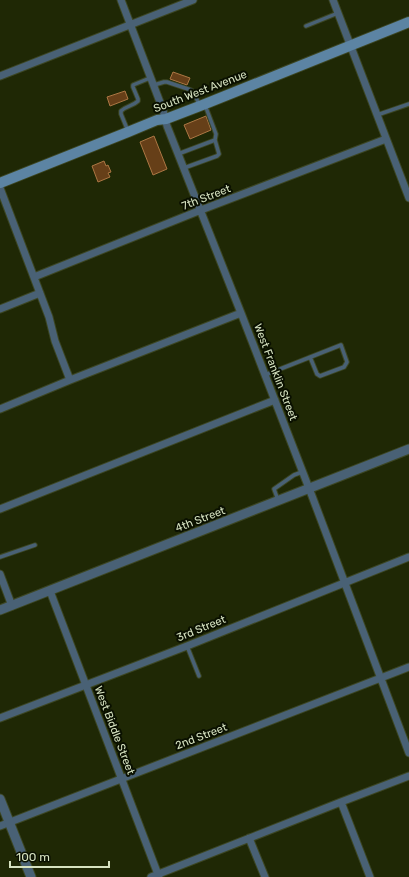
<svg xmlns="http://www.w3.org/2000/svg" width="409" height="877" font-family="Rubik,sans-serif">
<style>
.building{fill:#663f18;stroke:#ac7744}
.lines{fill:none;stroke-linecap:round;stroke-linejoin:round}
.service-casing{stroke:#3c4623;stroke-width:5.5}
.minor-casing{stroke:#3c4623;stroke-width:9}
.tertiary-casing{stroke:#3c4623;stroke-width:11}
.secondary-casing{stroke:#3c4623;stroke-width:12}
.service{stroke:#496175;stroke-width:3.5}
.minor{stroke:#496175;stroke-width:7}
.tertiary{stroke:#496175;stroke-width:9}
.secondary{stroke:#5c84a3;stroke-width:10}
.labels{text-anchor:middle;stroke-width:4;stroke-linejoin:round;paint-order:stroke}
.street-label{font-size:11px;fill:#d6e2c0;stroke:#0a1000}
</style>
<rect width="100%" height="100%" fill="#1f2805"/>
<path class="building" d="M173,72L190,78L187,85L170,79Z
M125,91L128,99L110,106L107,97Z
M206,116L211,130L190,139L184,125Z
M154,136L167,169L153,175L140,142Z
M104,161L106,166L108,165L111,172L108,173L110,177L98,182L92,166Z"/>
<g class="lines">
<g class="service-casing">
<path id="service" d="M306,26L338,13
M154,85L164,82H167L191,90L194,93L199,104
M377,115L409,104
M128,131L121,114V111C126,106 133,106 138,101V99L133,87V85L150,78
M178,154L215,140
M184,168L217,156L219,154L215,140L216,134L205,105
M265,375L341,345L347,362L344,367L320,376L317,374L310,357
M278,500L274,489L294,475L302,472
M0,557L35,545
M187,646L199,676"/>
</g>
<g class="minor-casing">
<path id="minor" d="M121,0L163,110L167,126L241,313L312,496L409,753
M333,0L409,198
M0,76L193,0
M0,188L49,317L55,341L70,380
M34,277L201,210L386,139
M0,309L40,293
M0,409L70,380L241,313
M0,509L275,400
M0,574L12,606
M50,591L159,877
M0,718L187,646L409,557
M341,802L370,877
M0,826L409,667
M249,838L265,877
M151,877L341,802L409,776"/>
</g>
<g class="tertiary-casing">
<path id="tertiary" d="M0,610L409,449
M0,799L31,877"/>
</g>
<g class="secondary-casing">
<path id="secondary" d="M0,183L128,132L157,120L166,119L205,104L409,22"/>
</g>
<use href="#service" class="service"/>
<use href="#minor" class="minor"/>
<use href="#tertiary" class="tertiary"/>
<use href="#secondary" class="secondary"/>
</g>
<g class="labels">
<g class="street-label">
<text transform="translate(200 91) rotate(-21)" y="4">South West Avenue</text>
<text transform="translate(206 197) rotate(-21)" y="4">7th Street</text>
<text transform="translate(276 372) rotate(69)" y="4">West Franklin Street</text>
<text transform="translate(200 519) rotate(-21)" y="4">4th Street</text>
<text transform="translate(201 628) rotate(-22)" y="4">3rd Street</text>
<text transform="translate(115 730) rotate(69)" y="4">West Biddle Street</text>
<text transform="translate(201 736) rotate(-21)" y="4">2nd Street</text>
</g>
</g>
<path d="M10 861v6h99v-6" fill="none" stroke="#d6e2c0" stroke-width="2"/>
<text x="16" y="861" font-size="12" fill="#d6e2c0" stroke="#0a1000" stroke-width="3" paint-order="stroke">100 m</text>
</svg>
